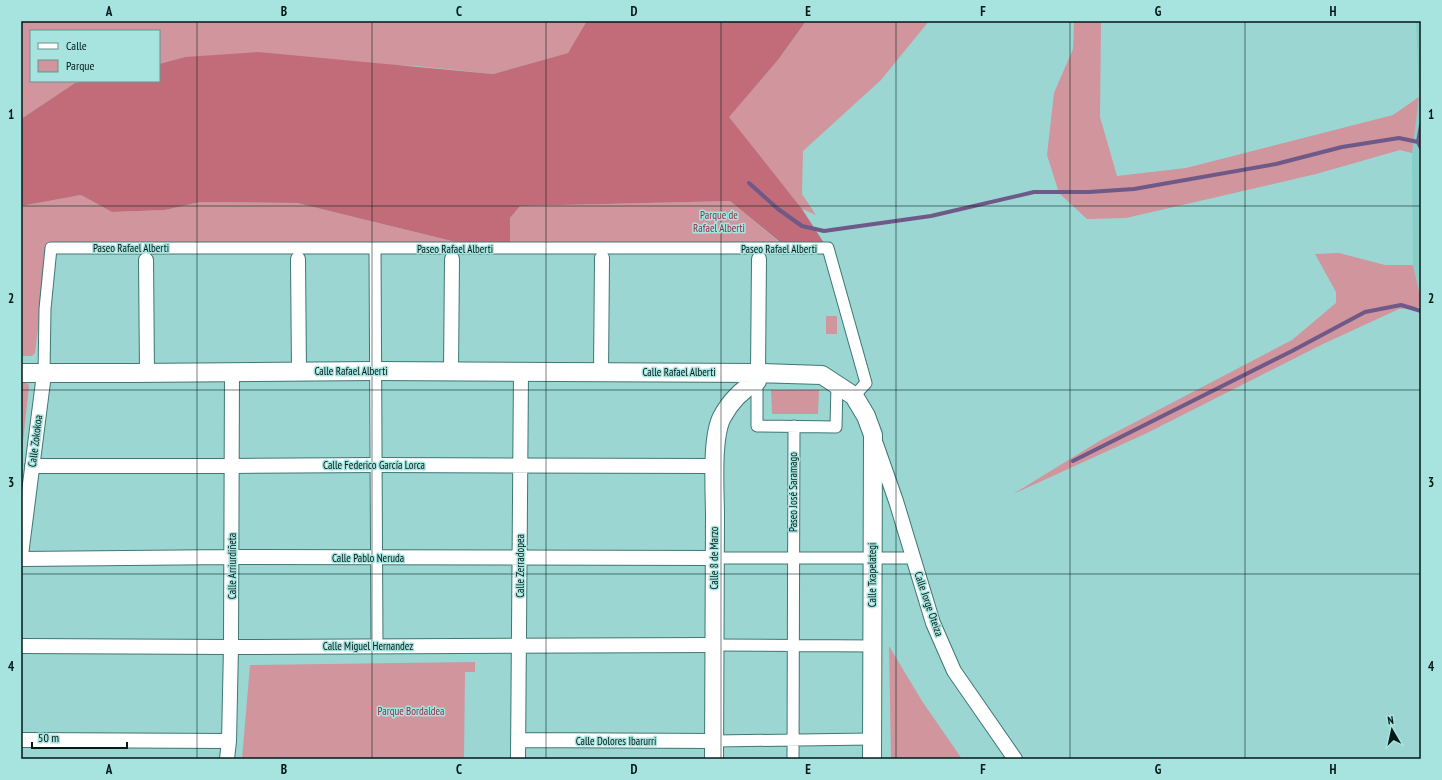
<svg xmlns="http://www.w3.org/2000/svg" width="1442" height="780" font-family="'PT Sans Narrow',sans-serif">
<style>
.built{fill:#87cdc8}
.green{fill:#d0959d}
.forest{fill:#c26c7a}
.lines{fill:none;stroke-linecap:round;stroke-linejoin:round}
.stream{stroke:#6e5988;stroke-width:4}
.pedestrian-casing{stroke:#3e7774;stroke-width:13}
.minor-casing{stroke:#3e7774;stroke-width:16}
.tertiary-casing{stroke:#3e7774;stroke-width:20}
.pedestrian{stroke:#fff;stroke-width:11}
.minor{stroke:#fff;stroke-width:14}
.tertiary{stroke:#fff;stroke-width:18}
.grid{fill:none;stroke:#021917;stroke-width:1;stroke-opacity:0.55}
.labels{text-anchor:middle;stroke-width:3;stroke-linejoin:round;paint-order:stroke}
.park-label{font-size:11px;fill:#932b43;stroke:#a8e4df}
.street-label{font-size:11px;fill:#021917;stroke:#a8e4df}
.neatline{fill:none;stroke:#021917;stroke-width:1.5}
.grid-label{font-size:13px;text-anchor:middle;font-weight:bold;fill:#021917}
</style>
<rect width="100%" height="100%" fill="#9bd6d2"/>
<path class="built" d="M1416,21H1421V300L1413,265L1412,153L1419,97Z"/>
<path class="green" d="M21,21H590L568,53L493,74L416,66L185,57L159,64V31H31V81H85L75,83L21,119Z
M806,21H929L881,80L803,151L802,194L816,215L802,209L728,117L778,60Z
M1074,21H1101L1100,117L1117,176L1186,168L1393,115L1419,97L1412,153L1400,150L1316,174L1126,218L1087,219L1059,193L1047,155L1054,93L1073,49Z
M81,195L112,212L165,210L200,202L297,203L460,243L49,242L35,353L32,356H21V206Z
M730,201L779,242L510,244V218L520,206Z
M1339,253L1385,265H1413L1421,300V307L1399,309L1323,344L1147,433L1013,494L1101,440L1292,340L1336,303V292L1315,254Z
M826,316H837V334H826Z
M25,382L28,384L29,387L21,459V383Z
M771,390H819L818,414H772Z
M889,646L922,701L962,759H891Z
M475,662V672H465L464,759H242L250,665Z"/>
<path class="forest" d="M587,21H806L778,60L729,117L802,209L824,243H781L730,201L520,206L510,218V244L460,243L297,203L200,202L165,210L112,212L81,195L21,206V119L75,83L85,81H159V64L185,57L258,52L493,74L568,53Z"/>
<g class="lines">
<path class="stream" d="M1421,125L1418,142L1421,148
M749,183L778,209L802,226L824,231L931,216L1034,192H1089L1134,189L1276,164L1342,147L1399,138L1418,142
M1073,461L1292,351L1365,312L1401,305L1421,311"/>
<g class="pedestrian-casing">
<path id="pedestrian" d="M375,248L377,647
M44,374L45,309L51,248H828L866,383L854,396
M757,381V426L836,427L837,384
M714,558H914
M715,645L872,646
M714,741L872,739
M793,759L794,426"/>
</g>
<g class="minor-casing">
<path id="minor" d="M298,259L299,372
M146,260L147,373
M451,371L452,259
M601,372L602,258
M758,373L759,259
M876,444L896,501L933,623L954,671L1015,759
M32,466H231L376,465L715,466
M21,555L44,374
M21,559L232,557L714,558
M21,646L231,647L715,645
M21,740L229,741
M518,740L714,741
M227,759L229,741L231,647L232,372
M518,759L521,372"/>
</g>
<g class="tertiary-casing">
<path id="tertiary" d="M21,373H132L376,371L758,373L822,375L854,396L866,416L873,435L872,759
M714,759C714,678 714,597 715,517C715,492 711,438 722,417C730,402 743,389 757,381L758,373"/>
</g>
<use href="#pedestrian" class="pedestrian"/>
<use href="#minor" class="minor"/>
<use href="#tertiary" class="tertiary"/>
</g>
<path class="grid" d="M197,21V759M372,21V759M546,21V759M721,21V759M896,21V759M1070,21V759M1245,21V759M21,206H1421M21,390H1421M21,574H1421"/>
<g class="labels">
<g class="park-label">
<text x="719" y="219">Parque de<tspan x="719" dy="13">Rafael Alberti</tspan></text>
<text x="411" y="715">Parque Bordaldea</text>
</g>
<g class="street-label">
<text x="131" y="252">Paseo Rafael Alberti</text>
<text x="455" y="253">Paseo Rafael Alberti</text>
<text x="779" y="253">Paseo Rafael Alberti</text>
<text x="351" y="375">Calle Rafael Alberti</text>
<text x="679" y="376">Calle Rafael Alberti</text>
<text transform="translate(35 441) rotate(-83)" y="4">Calle Zokokoa</text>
<text x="374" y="469">Calle Federico García Lorca</text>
<text transform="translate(793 492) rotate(-90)" y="4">Paseo José Saramago</text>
<text x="368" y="562">Calle Pablo Neruda</text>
<text transform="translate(714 558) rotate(-90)" y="4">Calle 8 de Marzo</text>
<text transform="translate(232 566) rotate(-90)" y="4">Calle Arriurdiñeta</text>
<text transform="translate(520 566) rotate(-90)" y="4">Calle Zerradopea</text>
<text transform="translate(872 575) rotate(-90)" y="4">Calle Txapelategi</text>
<text transform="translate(929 604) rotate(71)" y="4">Calle Jorge Oteiza</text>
<text x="368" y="650">Calle Miguel Hernandez</text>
<text x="616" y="745">Calle Dolores Ibarurri</text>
</g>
</g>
<rect width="1442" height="780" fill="none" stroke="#a8e4df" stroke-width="44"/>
<rect x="30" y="30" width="130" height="52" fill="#a8e4df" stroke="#66938f"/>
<rect x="38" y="43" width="20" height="6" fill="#ffffff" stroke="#66938f"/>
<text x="66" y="50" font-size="12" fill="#021917">Calle</text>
<rect x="38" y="60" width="20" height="12" fill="#d0959d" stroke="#66938f"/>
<text x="66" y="70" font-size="12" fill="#021917">Parque</text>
<g transform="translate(1392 730) rotate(351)" stroke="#a8e4df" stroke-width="3" paint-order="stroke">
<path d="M0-3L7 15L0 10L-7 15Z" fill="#021917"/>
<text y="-6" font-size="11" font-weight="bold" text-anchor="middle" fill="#021917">N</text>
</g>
<path d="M32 742v6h95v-6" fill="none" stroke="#021917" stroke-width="2"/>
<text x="38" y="742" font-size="12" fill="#021917" stroke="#a8e4df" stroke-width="3" paint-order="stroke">50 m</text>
<rect x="22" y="22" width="1398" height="736" class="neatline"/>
<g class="grid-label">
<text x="109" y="16">A</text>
<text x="284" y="16">B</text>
<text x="459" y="16">C</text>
<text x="634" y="16">D</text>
<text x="808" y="16">E</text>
<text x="983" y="16">F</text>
<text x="1158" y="16">G</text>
<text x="1333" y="16">H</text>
<text x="11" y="119">1</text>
<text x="1431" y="119">1</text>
<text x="11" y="303">2</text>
<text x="1431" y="303">2</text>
<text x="11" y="487">3</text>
<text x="1431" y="487">3</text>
<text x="11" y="671">4</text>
<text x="1431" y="671">4</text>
<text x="109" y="774">A</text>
<text x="284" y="774">B</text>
<text x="459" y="774">C</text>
<text x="634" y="774">D</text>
<text x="808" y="774">E</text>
<text x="983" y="774">F</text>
<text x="1158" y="774">G</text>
<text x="1333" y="774">H</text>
</g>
</svg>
